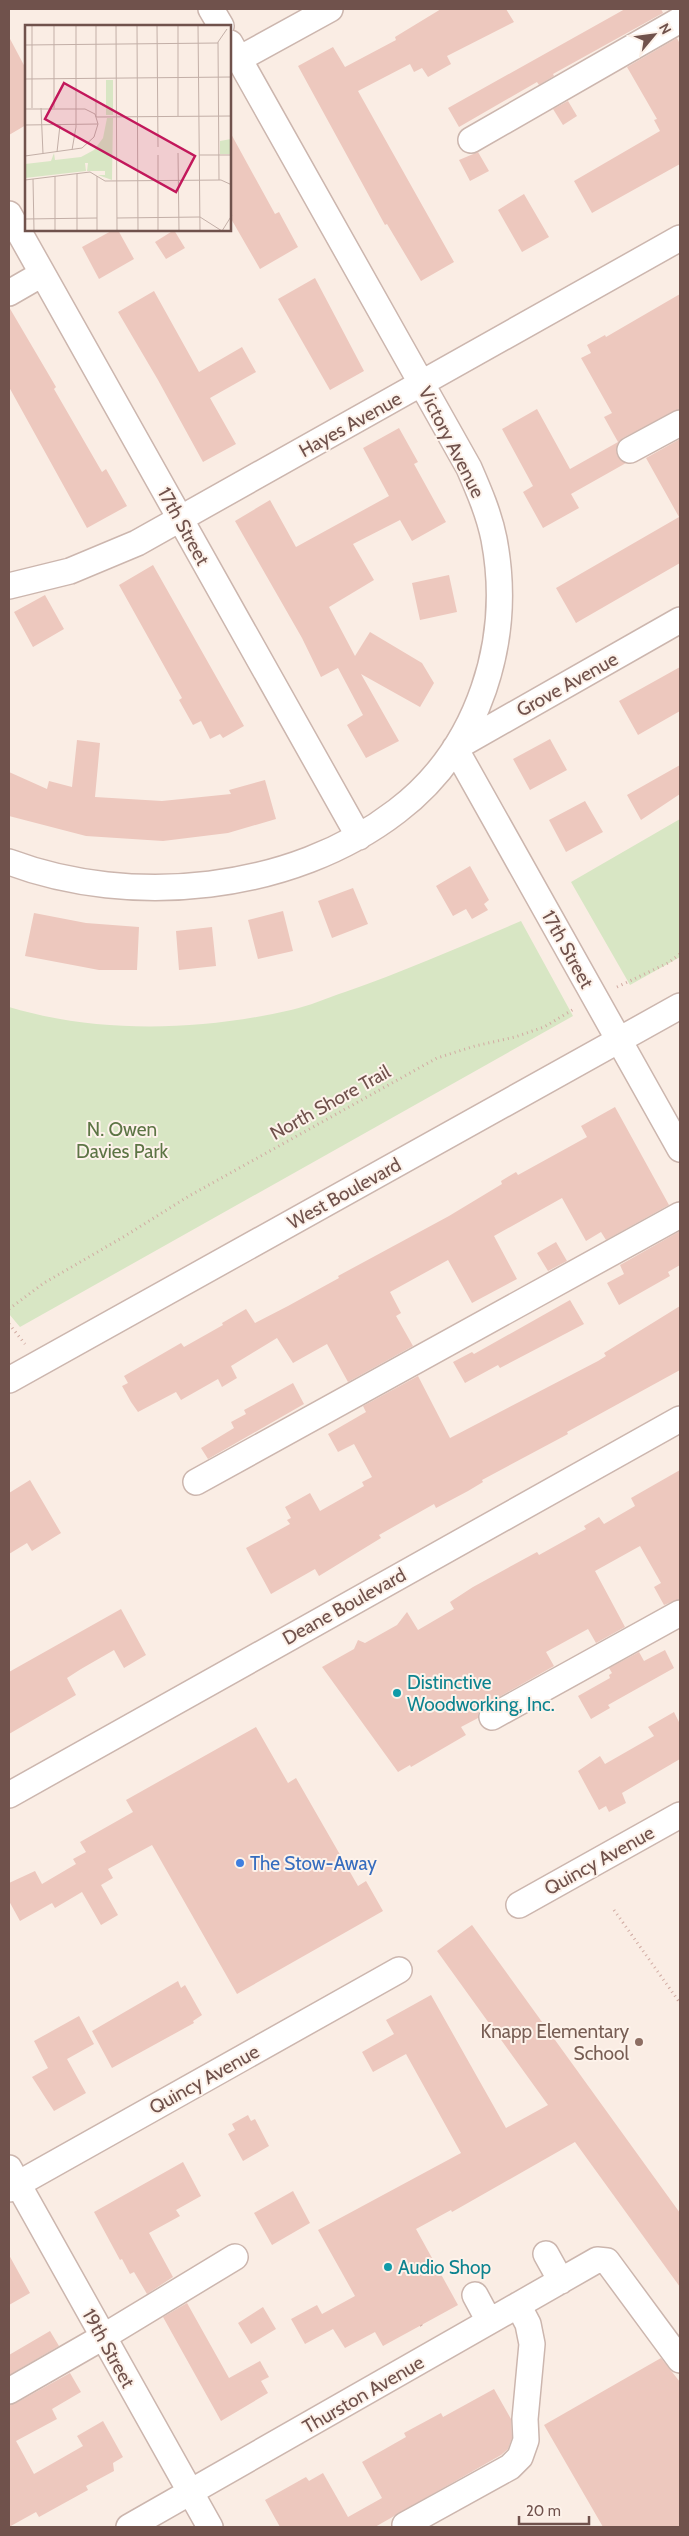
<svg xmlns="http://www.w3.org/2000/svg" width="689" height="2536" font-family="Cabin,sans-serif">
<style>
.green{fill:#d8e6c4}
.building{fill:#edc8be}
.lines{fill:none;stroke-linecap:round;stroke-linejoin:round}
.minor-casing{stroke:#ccb6ae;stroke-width:28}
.path{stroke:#d1aba2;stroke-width:3;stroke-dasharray:1 4;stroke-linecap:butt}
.minor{stroke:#fff;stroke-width:25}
.culture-dot{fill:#0f9aa8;stroke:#fdf2ea;stroke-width:2}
.shop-dot{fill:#3f7fe0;stroke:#fdf2ea;stroke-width:2}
.education-dot{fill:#8d6e63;stroke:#fdf2ea;stroke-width:2}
.labels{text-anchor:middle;stroke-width:4;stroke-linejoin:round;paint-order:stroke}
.street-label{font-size:19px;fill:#70524c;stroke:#fdf2ea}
.park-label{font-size:19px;fill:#5d7545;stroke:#fdf2ea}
.culture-label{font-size:19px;fill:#0d838f;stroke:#fdf2ea;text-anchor:start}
.shop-label{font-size:19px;fill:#366cbe;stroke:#fdf2ea;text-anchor:start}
.education-label{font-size:19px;fill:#785e54;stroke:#fdf2ea;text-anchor:end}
.inset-road{fill:none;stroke:#c3afa7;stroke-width:1}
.view{fill:#c2185b;fill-opacity:0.15;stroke:#c2185b;stroke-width:2.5}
.inset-edge{fill:none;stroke:#70524c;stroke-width:2.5}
</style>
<rect width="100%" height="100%" fill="#faede4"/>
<path class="green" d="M680,819V957L630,985L571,882Z
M521,921L573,1016L20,1327L9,1314V1007C99,1034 199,1031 291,1010C309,1006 327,998 345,992C405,971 462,946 521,921Z"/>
<path class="building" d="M441,9H506L514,22L447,56L451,64L428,77L422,68L414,72L410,64L358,91L454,262L421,281L387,224L385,225L298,66L333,47L345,67L396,40L395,37Z
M625,9H661L663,13L553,74L554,76L539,85L537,82L459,127L448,108Z
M9,37L26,69V125L9,135Z
M677,38L680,44V164L592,213L574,181L660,131L654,120L657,119L627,67Z
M568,101L577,116L563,125L553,109Z
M230,132L275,214L279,212L298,247L260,269L230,217Z
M478,152L489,171L470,181L459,160Z
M524,194L549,237L522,252L498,210Z
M113,230H118L134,259L99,279L82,247Z
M174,230L185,248L166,259L155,242Z
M315,278L364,371L330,390L278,299Z
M154,291L199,372L242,347L256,372L210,398L236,444L203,462L158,380L118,312Z
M680,294V409L623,438L618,443L616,450L618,457L626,463L571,494L579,508L543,528L523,492L533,486L502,429L537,409L570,469L618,442L604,417L612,413L581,358L591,353L587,345L605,335L606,337Z
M9,307L56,387L54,389L102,472L106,469L127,506L87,528L9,387Z
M399,428L418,462L414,464L446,522L412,541L400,520L353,544L374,580L329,607L355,656L370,632L422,663L434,683L420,707L361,674L399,741L366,758L347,725L363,715L338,668L321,677L302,638L235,521L270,500L296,547L389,496L363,448Z
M680,439V563L576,623L556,588L679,517L646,458Z
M153,565L244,726L223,738L220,734L210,739L201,721L193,725L179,700L182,698L119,585Z
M449,575L457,612L420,620L412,583Z
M45,595L64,629L33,647L14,612Z
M680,667V711L638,735L619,701Z
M550,739L567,770L530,790L513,759Z
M77,740L100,743L95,797L162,801L231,794L229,790L265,780L276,819L228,833L163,841L86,836L9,816V772L47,789L49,781L72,787Z
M680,765V794L641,820L627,795Z
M585,801L603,832L566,852L549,820Z
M470,866L489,900L484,904L488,910L472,919L466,909L453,916L436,886Z
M353,888L368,924L332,938L318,901Z
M283,911L293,951L258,959L248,920Z
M34,913L86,923L139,927L137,970H99L25,956Z
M212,927L216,966L179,970L176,931Z
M615,1107L669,1205L606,1240L601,1232L586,1241L562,1198L494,1236L517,1279L472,1303L448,1260L390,1292L401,1313L396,1316L413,1346L348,1382L327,1344L293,1363L277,1338L231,1366L237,1378L222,1387L218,1379L181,1400L176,1392L138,1412L131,1402L122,1386L128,1383L124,1376L181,1343L184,1347L223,1325L222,1323L246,1309L255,1323L288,1306L339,1278L338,1276L449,1216L502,1184L501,1181L516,1172L518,1175L587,1137L581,1126Z
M680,1231V1265L668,1272L670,1276L619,1305L607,1283L624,1274L620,1265Z
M556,1242L567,1261L548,1271L537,1253Z
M570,1300L584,1324L500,1368L498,1365L465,1383L453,1362L472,1352L474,1354Z
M680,1306V1370L567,1432L568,1434L482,1480L483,1482L468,1491L436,1508L434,1504L379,1535L381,1538L319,1576L315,1569L271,1594L246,1548L290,1524L287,1520L291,1518L285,1507L310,1493L320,1511L364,1486L362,1482L372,1477L354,1444L338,1452L328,1434L366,1412L363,1406L418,1376L450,1438L598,1361L606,1356L604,1353Z
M293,1383L304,1404L208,1459L201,1448L234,1428L231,1422L246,1414L244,1410Z
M680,1470V1599L664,1605L654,1587L661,1583L640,1546L595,1571L625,1627L596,1643L588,1629L546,1652L554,1666L485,1705L479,1710L478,1718L461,1727L466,1735L411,1767L410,1765L398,1772L322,1667L354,1649L358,1640L365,1643L397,1625L407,1612L418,1630L454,1609L450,1602L473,1587L537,1552L539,1555L586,1529L584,1526L599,1517L604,1524L635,1506L631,1498Z
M30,1480L61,1533L32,1551L27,1543L9,1554V1493Z
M121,1609L146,1655L124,1668L114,1650L81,1669L67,1678L76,1695L9,1734V1672Z
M665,1650L674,1668L608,1705L610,1708L591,1719L578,1696L610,1678L609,1675L612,1673L609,1668L639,1652L644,1661Z
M674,1712L680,1724V1759L622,1793L626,1803L609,1812L606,1806L599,1810L578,1771L600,1756L605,1764L654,1736L648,1727Z
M256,1727L288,1783L296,1778L358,1886L366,1881L383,1911L237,1994L152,1845L108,1869L113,1878L101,1885L118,1915L101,1925L82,1892L55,1908L52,1903L20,1921L9,1901V1883L35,1871L42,1884L76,1864L73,1859L86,1852L80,1842L133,1812L126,1800Z
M472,1925L680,2213V2287L575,2142L452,2212L451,2210L416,2229L458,2305L383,2346L375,2332L345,2348L333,2329L305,2344L291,2319L317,2305L322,2314L355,2296L318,2230L461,2153L406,2054L373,2072L362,2052L394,2034L386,2020L431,1995L506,2128L548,2105L437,1951Z
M178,1981L181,1988L185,1985L202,2015L193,2021L194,2023L112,2068L92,2031Z
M79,2016L94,2044L67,2059L86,2093L54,2111L32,2077L48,2068L34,2041Z
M248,2115L251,2121L255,2119L269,2146L243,2161L228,2134L235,2130L232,2124Z
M183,2162L201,2196L176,2210L180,2216L149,2233L173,2277L147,2294L134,2272L130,2274L122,2259L120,2260L94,2212Z
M293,2191L310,2223L272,2245L254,2213Z
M9,2255L30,2293L9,2305Z
M187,2303L229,2378L260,2361L269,2377L261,2381L268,2393L221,2421L163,2317Z
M263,2307L276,2329L251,2344L238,2323Z
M50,2331L59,2346L9,2375V2355Z
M661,2358L680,2382V2527H603L544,2425Z
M70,2373L81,2392L52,2409L57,2419L16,2441L34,2474L83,2446L77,2436L103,2421L123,2457L113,2463L114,2471L86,2486L88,2490L39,2517L36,2512L9,2527V2405L16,2403Z
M494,2389L511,2419L512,2438L508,2449L501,2455L375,2527H280L265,2500L306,2477L309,2481L323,2473L348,2517L382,2498L362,2462L406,2437L404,2433L441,2413L443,2417Z"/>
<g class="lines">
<g class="minor-casing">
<path id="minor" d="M211,9L221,26
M239,59L330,9
M471,140L680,20
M9,214L359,837
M9,293L42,274
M630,450L680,423
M9,586L70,571L137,543L680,238
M680,620L455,748L680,1149
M9,862C132,908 292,892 397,811C480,748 513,639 494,539C489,514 479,491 469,468L230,43
M9,1380L680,1006
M196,1482L680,1215
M492,1717L680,1613
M9,1795L680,1419
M519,1905L680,1815
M9,2168L210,2527
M9,2189L399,1970
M546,2254L561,2281
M475,2295L489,2321
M9,2391L103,2337L235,2257
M405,2525L510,2467L520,2457L526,2440L525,2419L532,2344L528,2324L518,2305
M129,2527L597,2260L607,2261L680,2360"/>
</g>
<path class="path" d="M617,987L668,963L680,954
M9,1309L44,1283L125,1236L189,1196L437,1058L475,1046L515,1037L544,1027L574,1009
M9,1324L25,1344
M614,1910L680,2003
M421,2325L423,2328"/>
<use href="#minor" class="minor"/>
</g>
<g class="culture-dot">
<circle cx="397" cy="1693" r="5"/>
<circle cx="388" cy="2267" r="5"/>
</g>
<circle class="shop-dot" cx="240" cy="1863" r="5"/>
<circle class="education-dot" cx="639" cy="2042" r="5"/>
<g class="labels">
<g class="street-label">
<text transform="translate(350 424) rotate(-29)" y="7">Hayes Avenue</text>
<text transform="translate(452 442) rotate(63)" y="7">Victory Avenue</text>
<text transform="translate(184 526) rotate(61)" y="7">17th Street</text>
<text transform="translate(567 684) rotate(-29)" y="7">Grove Avenue</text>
<text transform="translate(568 949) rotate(61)" y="7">17th Street</text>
<text transform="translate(330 1102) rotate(-29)" y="7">North Shore Trail</text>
<text transform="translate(344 1193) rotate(-29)" y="7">West Boulevard</text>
<text transform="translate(344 1606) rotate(-29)" y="7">Deane Boulevard</text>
<text transform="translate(599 1860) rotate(-29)" y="7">Quincy Avenue</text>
<text transform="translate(204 2079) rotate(-29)" y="7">Quincy Avenue</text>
<text transform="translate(109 2348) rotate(61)" y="7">19th Street</text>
<text transform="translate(363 2394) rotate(-30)" y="7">Thurston Avenue</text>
</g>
<g class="park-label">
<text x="122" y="1136">N. Owen<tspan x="122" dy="22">Davies Park</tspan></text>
</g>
<g class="culture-label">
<text x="407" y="1689">Distinctive<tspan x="407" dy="22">Woodworking, Inc.</tspan></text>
<text x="398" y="2274">Audio Shop</text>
</g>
<g class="shop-label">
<text x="250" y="1870">The Stow-Away</text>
</g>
<g class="education-label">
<text x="629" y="2038">Knapp Elementary<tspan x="629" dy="22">School</tspan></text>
</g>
</g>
<g transform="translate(25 25)">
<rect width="206" height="206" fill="#faede4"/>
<path d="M81,55H88V90H81ZM82,93H88L87,155L73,150H80V146H62L63,138H60L61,146L0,153V139L26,136L29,128L30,135L56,132L69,125L78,113ZM206,114V129H195V116Z" fill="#d8e6c4"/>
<path class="inset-road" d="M7,0V83M29,0V83M71,0V92L207,91M91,0L92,206M112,0L113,206M132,0L133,122M153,0V91M173,0L175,206M0,20L193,18M0,54L207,52M16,83L18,129M0,84H60L70,89L73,99L69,112L57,123L0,131M0,100L73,99M47,125L51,102V0M32,127L35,100M153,128L154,206M133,130V206M174,130H207M52,149V206M30,151V206M72,151V206M8,154L9,206M0,155L65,147L80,156L196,155L207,160M194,155L193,17L202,4M92,193L175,192L197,206M0,194L72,193M197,206L207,190"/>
<path class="view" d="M39,58L170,131L151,167L20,94Z"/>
<rect width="206" height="206" class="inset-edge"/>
</g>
<rect width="689" height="2536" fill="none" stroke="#70524c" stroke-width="20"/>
<g transform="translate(654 35) rotate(61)" stroke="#fdf2ea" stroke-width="4" paint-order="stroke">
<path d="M0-4L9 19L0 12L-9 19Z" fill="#70524c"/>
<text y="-8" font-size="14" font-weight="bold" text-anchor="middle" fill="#70524c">N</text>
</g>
<path d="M519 2516v8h70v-8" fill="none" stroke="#70524c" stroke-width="2.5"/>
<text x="526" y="2516" font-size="15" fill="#70524c" stroke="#fdf2ea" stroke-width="4" paint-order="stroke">20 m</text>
</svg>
